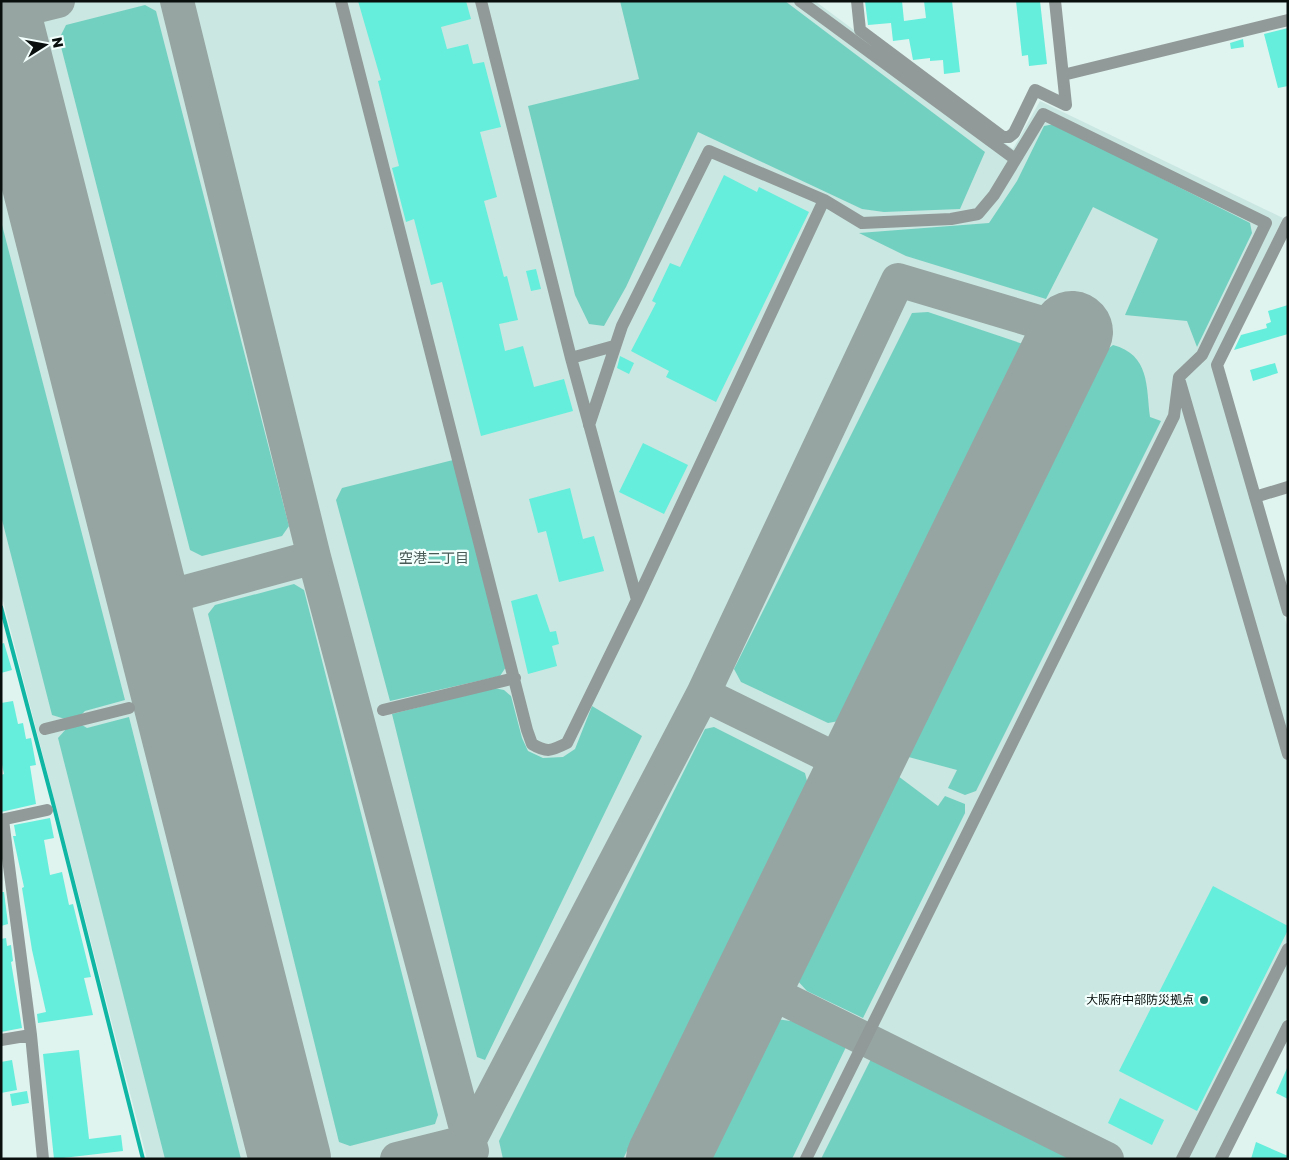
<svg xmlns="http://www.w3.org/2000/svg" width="1289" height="1160" font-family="'Golos Text','Noto Sans JP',sans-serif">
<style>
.built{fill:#cae7e1}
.green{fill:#72d0c1}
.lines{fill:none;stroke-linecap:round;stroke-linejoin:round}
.stream{stroke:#10b6a4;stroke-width:4}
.taxiway{stroke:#96a5a2;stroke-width:34}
.runway{stroke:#96a5a2;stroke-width:82}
.building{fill:#65eedb}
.minor{stroke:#919a98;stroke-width:12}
.poi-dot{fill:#1a635a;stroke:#f2fffc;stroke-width:2}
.labels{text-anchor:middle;stroke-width:4.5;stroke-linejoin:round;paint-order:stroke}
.poi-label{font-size:12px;fill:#080f0d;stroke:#f2fffc;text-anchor:end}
.neighbourhood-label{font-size:14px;fill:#485a56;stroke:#f2fffc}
</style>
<rect width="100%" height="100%" fill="#dff3ef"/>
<path class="built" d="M1,1H815L1013,149L1040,101L1283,218L1212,365L1288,629V1016L1216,1159H147L1,593Z"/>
<path class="green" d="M620,1H785L985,152L960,209L884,212L862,209L698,132L626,287L604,326L589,324L575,295L528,106L639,79Z
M145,5L156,11L289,526L282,536L202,556L190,550L59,39L66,25Z
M1054,124L1250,223L1252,233L1197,347L1187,321L1125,315L1158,239L1093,207L1046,299L906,256L859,233L989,223L1017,181L1044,126Z
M1,221L125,700L85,711L80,716L65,719L52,715L1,516Z
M928,312L1023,344L839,721L828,723L741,682L734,669L912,313Z
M1113,345C1150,355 1146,386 1150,417L1161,421L976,791L965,795L948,788L957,770L901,755L1105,351Z
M453,460L506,667L500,676L390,701L336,500L342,488Z
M294,584L304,590L438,1115L435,1124L350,1146L339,1142L208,614L215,605Z
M494,688L504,690L511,696L522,738L528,751L543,758L563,757L575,749L592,706L642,736L485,1060L477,1057L392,714Z
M129,717L241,1159H165L58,738L67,728L82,725L87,728Z
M714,727L805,773L808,785L623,1159H503L499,1141L705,729Z
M898,776L938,806L945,796L965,804V813L863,1018L807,991L796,979L798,969Z
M776,1019L798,1022L846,1047L792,1159H705L765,1034Z
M871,1059L1073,1159H821Z"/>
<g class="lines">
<path class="stream" d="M1,607L52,799L143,1159"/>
<path class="taxiway" d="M177,1L314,557L472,1151
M1,15L58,1
M149,602L314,557
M703,694L858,770
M754,984L1107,1159
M397,1159L469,1141L703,694L898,280L1072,332"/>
<path class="runway" d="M1,19L290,1159
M667,1159L1072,332"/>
</g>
<path class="building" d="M358,1H466L471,19L441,27L447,49L468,44L473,64L484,62L501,127L480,132L497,197L484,201L504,277L507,276L518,320L499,324L505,351L523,346L534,387L564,379L573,411L481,436L442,282L431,285L414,219L406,222L392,168L399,166L378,81L381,80Z
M865,1H902L904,21L926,18L924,1H952L960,72L944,74L943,60L930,61V58L913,60L909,39L893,41L891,23L868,25Z
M1016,1H1040L1047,64L1029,66L1028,55L1022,56Z
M1288,28V86L1278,88L1264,34Z
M1243,39L1244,47L1231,49L1230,43Z
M724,175L757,192L759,187L809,212L716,402L666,377L669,371L631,351L656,303L652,301L670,263L680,267Z
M536,269L541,289L531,291L526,271Z
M1288,305V334L1234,350L1241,335L1267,328L1266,324L1271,322L1268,311Z
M620,356L634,363L629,374L617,368Z
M1275,363L1278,373L1253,381L1250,370Z
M643,443L688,465L664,514L619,492Z
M570,488L583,539L594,536L604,571L559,582L546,531L538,533L529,499Z
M537,594L550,632L556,631L559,644L552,646L557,666L528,674L511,601Z
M4,643L12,670L1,673V644Z
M13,701L18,724L23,723L26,739L31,738L36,765L30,766L36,804L1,812V775L4,774L1,760V703Z
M50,818L54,838L44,840L50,875L62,872L69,905L73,904L91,977L84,978L93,1015L38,1023L37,1014L46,1012L32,950L22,888L24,887L13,836H16L14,825Z
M1213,886L1288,926V930L1197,1111L1119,1071Z
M1,892H4L8,924L1,926Z
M6,938L7,946L11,945L13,961L11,962L22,1028L1,1032V939Z
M79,1050L89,1139L121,1135L123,1151L54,1159L43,1054Z
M12,1060L17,1090L1,1093V1062Z
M1288,1066V1099L1276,1093Z
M27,1091L29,1103L12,1106L10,1094Z
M1120,1098L1164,1120L1152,1145L1108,1123Z
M1256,1142L1288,1156V1159H1251Z"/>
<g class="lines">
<path class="minor" d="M341,1L527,730L532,744C547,753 551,751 567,743L637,600L824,200
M481,1L571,358L637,600
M800,1L1015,159
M857,1L860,30L1003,137H1009L1014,133L1035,90L1066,105
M1055,1L1066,105
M1063,75L1288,20
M1288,222L1217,365L1288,611
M571,358L614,346
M1180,382L1288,754
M589,425L622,326L709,151L824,200L862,223L951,219L978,214L994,195L1043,114L1266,223L1202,355L1179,377L1174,416L806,1159
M1255,497L1288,487
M383,710L515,678
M45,729L129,708
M1,820L47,810
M3,820L31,1035L43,1159
M1,1040L31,1035
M1182,1159L1288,949
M1221,1159L1288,1026"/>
</g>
<circle class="poi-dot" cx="1204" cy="1000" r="5"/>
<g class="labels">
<g class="poi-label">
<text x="1194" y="1004">大阪府中部防災拠点</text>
</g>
<g class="neighbourhood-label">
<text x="434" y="563">空港二丁目</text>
</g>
</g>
<rect width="1289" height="1160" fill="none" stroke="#080f0d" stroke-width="5"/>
<g transform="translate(45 45) rotate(79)" stroke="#f2fffc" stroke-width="4" paint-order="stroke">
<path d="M0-4L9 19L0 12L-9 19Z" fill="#080f0d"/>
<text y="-8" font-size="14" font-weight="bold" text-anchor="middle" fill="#080f0d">N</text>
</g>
</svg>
